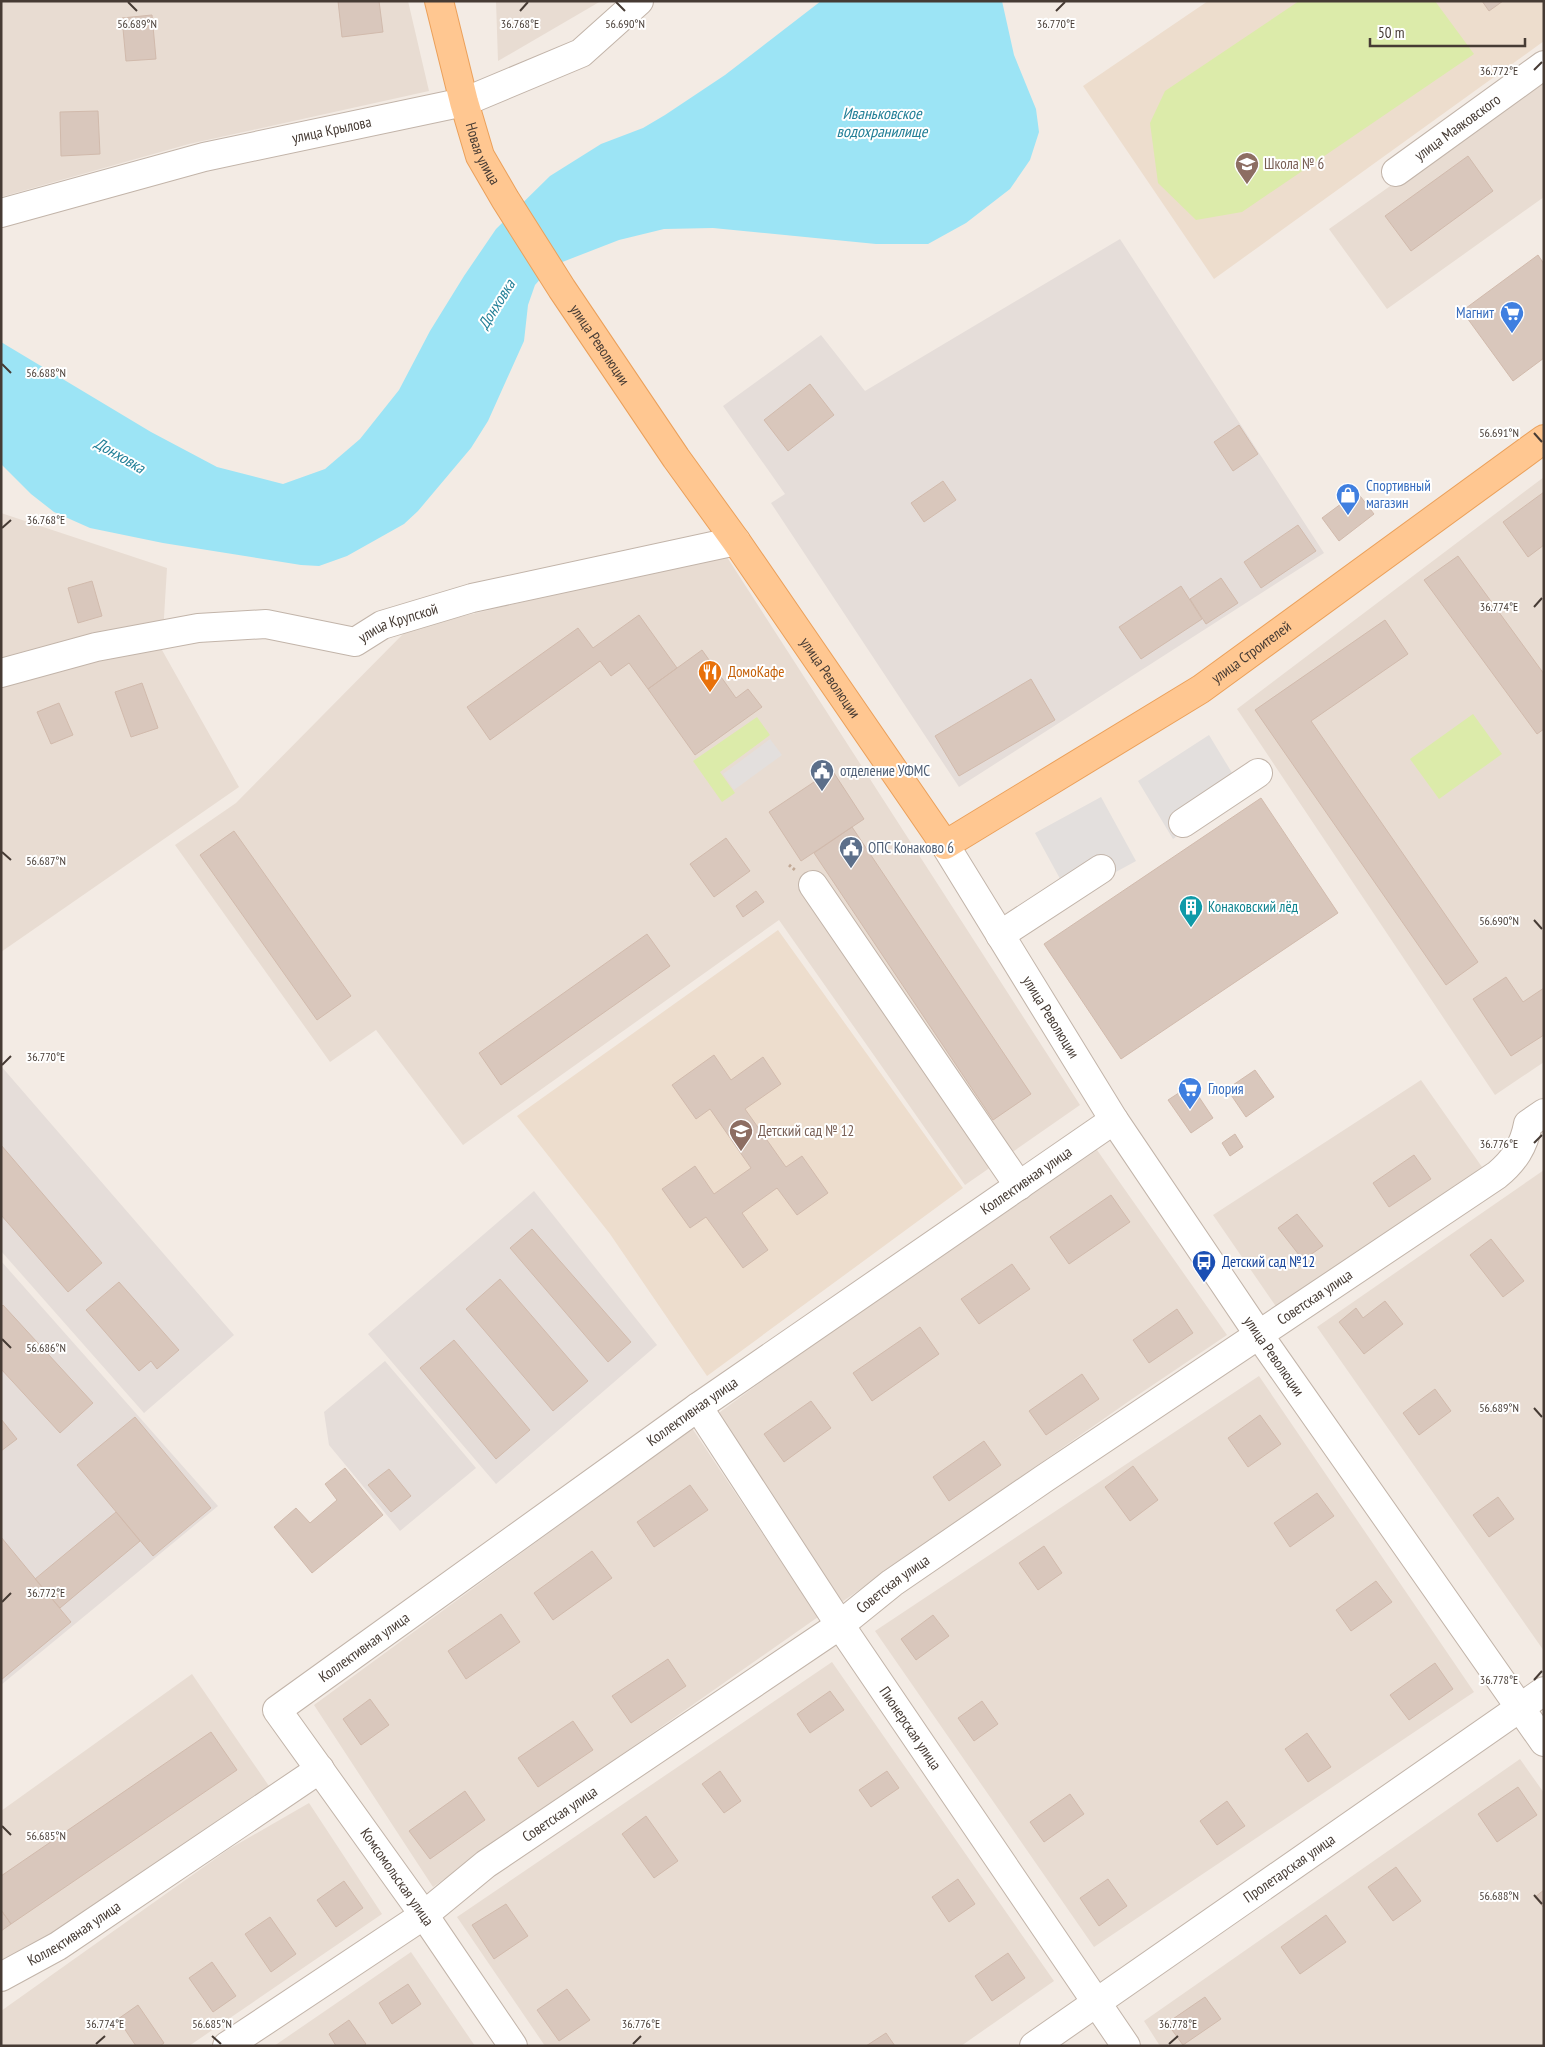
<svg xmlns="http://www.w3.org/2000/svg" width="1545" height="2047" font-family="'PT Sans Narrow',sans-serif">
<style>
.residential{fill:#e8dcd2}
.industrial{fill:#e5ddd9}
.education{fill:#edddcd}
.green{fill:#dcebaa}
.parking{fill:#e3dfdd}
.water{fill:#9ce4f5}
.building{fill:#d9c7bc;stroke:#d1baac}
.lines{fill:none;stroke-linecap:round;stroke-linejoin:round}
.minor-casing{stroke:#c2b4a9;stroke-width:30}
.major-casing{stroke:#eba05a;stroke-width:30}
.path{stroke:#c2a996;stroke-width:3;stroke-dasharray:2.5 2.5;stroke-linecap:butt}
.minor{stroke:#fff;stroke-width:28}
.major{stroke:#ffc791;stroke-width:28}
.ticks{fill:none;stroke:#463b34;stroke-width:2}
.labels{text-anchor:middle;stroke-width:4;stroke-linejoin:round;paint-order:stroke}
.street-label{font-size:15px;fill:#463b34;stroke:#fff}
.education-label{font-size:15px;fill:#785e54;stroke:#fff;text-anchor:start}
.shop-label{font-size:15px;fill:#366cbe;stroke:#fff;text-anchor:start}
.food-label{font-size:15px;fill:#c56008;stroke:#fff;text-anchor:start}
.service-label{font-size:15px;fill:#4e5e75;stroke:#fff;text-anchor:start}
.culture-label{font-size:15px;fill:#0d838f;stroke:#fff;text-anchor:start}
.transit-label{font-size:15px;fill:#164399;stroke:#fff;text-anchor:start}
.water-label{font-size:16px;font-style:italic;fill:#227f97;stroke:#fff}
.ticks-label{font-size:12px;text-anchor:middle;fill:#463b34;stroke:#fff;stroke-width:4;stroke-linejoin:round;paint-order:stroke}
</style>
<rect width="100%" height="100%" fill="#f3ebe4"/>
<path class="residential" d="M1,1H408L429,91L189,144L1,197Z
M496,1H601L498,61Z
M1544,78V197L1387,309L1329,229Z
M1544,477V1062L1495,1095L1237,709Z
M1,513L167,568L162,650L239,787L1,952Z
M725,554L1080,1105L965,1185L779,920L463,1145L376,1030L330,1062L175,845L236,803L406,631L451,619Z
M1421,1080L1482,1167L1277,1308L1213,1215Z
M1097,1150L1227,1335L1132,1399L842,1602L716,1415L795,1357Z
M1544,1170V1651L1317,1327Z
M1259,1376L1474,1692L1094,1947L875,1631Z
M692,1428L818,1617L433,1887L314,1705Z
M832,1662L1054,1981L961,2046H545L457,1917Z
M192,1674L271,1789L52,1939L1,1966V1811Z
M1520,1759L1544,1793V2046H1160L1144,2021Z
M309,1803L382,1914L189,2046H1V2011L229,1849Z
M411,1952L475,2046H274Z"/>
<path class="industrial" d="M1120,239L1324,553L959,787L771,503L785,494L723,406L821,335L865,391Z
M1,1066L234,1335L144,1413L1,1251Z
M534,1191L657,1345L496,1484L368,1334Z
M1,1261L218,1506L1,1685Z
M385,1361L476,1468L400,1531L329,1445L324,1412Z"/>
<path class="education" d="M1208,1H1544V41L1214,279L1083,86Z
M778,930L963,1188L707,1376L610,1234L517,1116Z"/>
<path class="green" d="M1299,1H1435L1474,54L1242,212L1196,220L1158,183L1150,123L1165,91Z
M1473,714L1502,754L1439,799L1410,759Z
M757,717L770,735L720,772L735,793L722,802L693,761Z"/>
<path class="parking" d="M1209,735L1243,791L1173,839L1138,781Z
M770,739L782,755L734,790L723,774Z
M1101,797L1136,861L1070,897L1035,833Z"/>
<path class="water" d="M821,1H1002L1014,55L1036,109L1039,132L1030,160L1010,189L966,223L928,244H876L713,228L664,229L619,240L552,266L535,285L528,305L524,341L488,421L471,448L418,511L404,524L347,556L319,566L301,565L163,543L90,528L54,512L31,494L1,464V342L151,432L217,467L283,484L325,469L360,439L399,390L430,331L464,276L496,229L550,176L601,144L643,128L665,115L725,75Z"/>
<path class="building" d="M338,1H379L383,32L342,37Z
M1482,1H1503L1489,11Z
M152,15L156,59L126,61L122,18Z
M98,111L100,154L61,156L60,112Z
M1468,156L1493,191L1411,251L1385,216Z
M1538,255L1544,264V358L1513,381L1462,311Z
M810,384L834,415L788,451L764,420Z
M1239,425L1258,454L1233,471L1214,442Z
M943,481L956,500L924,522L911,503Z
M1357,492L1374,514L1339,541L1322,518Z
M1544,492V545L1528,557L1503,522Z
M1298,525L1316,551L1261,588L1244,562Z
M1458,556L1544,674V729L1537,734L1424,580Z
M1221,578L1238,603L1206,624L1190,599Z
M92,581L102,616L78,623L68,588Z
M1181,586L1202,619L1141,659L1119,627Z
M639,615L677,668L648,689L629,663L611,676L600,661L490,740L467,707L578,628L593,648Z
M1385,620L1408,654L1311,721L1478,962L1446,985L1255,710Z
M702,650L736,698L748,689L762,707L695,755L648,689Z
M1031,679L1055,720L959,776L935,736Z
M142,683L158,728L131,737L115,692Z
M59,703L73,735L51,744L37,712Z
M832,770L864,819L801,861L769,812Z
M1261,798L1338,913L1121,1059L1044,944Z
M852,827L1031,1094L993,1120L814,853Z
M234,831L351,996L317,1020L200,855Z
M726,838L750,871L714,897L690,864Z
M756,891L764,902L743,917L736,906Z
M647,934L670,966L501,1085L479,1053Z
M1506,977L1523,1002L1544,988V1035L1511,1056L1473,999Z
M714,1055L731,1080L763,1057L781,1084L745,1109L786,1167L802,1156L828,1193L797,1215L777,1188L742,1213L768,1250L743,1268L706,1217L690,1228L662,1189L695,1166L714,1194L751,1168L710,1109L696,1119L672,1085Z
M1255,1070L1274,1097L1246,1117L1227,1089Z
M1191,1085L1213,1118L1191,1133L1168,1100Z
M1235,1134L1243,1147L1230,1156L1222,1143Z
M1,1145L102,1263L68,1292L1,1215Z
M1414,1155L1431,1179L1389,1207L1373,1183Z
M1111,1195L1130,1222L1069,1264L1050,1237Z
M1297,1214L1323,1246L1303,1260L1278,1228Z
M532,1229L631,1342L608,1362L510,1248Z
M1491,1239L1524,1281L1503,1297L1470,1255Z
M1012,1264L1030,1289L979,1324L961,1299Z
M500,1279L588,1381L553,1411L466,1309Z
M119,1282L179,1350L157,1369L151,1361L139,1371L86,1310Z
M1385,1301L1403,1324L1364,1354L1339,1322L1356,1308L1363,1318Z
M3,1305L93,1403L60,1433L1,1369V1307Z
M1177,1309L1193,1333L1149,1363L1133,1340Z
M920,1327L939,1354L872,1401L853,1373Z
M454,1340L530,1430L496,1459L420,1368Z
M1082,1374L1099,1399L1046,1435L1029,1411Z
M1435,1389L1451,1411L1419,1435L1403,1413Z
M811,1401L831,1428L784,1462L764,1434Z
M1260,1415L1281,1444L1248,1467L1228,1438Z
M135,1417L211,1508L153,1556L77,1465Z
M1,1419L17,1439L1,1451Z
M984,1441L1001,1465L949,1501L933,1477Z
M1133,1466L1158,1500L1130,1521L1105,1487Z
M345,1468L383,1515L312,1573L274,1527L296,1508L310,1523L337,1500L325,1484Z
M389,1469L411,1496L391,1512L368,1485Z
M690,1485L708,1510L654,1547L637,1522Z
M1317,1493L1334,1516L1290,1547L1274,1523Z
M1498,1497L1514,1519L1489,1537L1473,1515Z
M116,1512L140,1541L60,1608L35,1579Z
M1,1537L71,1622L1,1680Z
M1044,1546L1062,1573L1038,1590L1019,1563Z
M592,1551L612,1578L553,1620L534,1593Z
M1376,1581L1392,1602L1351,1631L1336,1610Z
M501,1614L520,1642L466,1679L448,1651Z
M933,1615L949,1636L916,1660L901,1639Z
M668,1659L686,1686L631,1723L612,1696Z
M1435,1663L1453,1689L1409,1720L1390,1695Z
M830,1691L844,1710L810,1733L797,1714Z
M370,1699L389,1725L361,1745L343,1719Z
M982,1701L998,1724L974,1741L958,1718Z
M573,1721L593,1750L538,1787L518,1758Z
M211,1732L237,1770L11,1924L1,1910V1876Z
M1307,1733L1331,1767L1308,1782L1285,1749Z
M720,1771L741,1801L724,1813L702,1784Z
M887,1771L899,1788L871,1807L859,1790Z
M1518,1787L1537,1815L1497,1842L1478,1814Z
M465,1791L485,1820L430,1859L409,1831Z
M1070,1794L1084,1814L1044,1842L1030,1822Z
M1227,1801L1245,1826L1217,1845L1200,1821Z
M646,1816L678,1861L654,1878L622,1834Z
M1396,1867L1421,1901L1393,1921L1368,1887Z
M958,1879L975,1904L949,1922L932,1897Z
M1108,1879L1127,1906L1099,1926L1080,1898Z
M344,1881L363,1908L336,1927L317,1900Z
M1544,1890V1908L1535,1897Z
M506,1904L528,1936L494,1959L472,1925Z
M1,1910L11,1924L1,1931Z
M1326,1915L1346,1942L1300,1974L1281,1947Z
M270,1917L296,1954L271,1972L245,1934Z
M1008,1953L1025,1978L992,2001L975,1976Z
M212,1962L236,1996L213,2012L189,1978Z
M408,1984L421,2004L392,2024L379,2003Z
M567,1989L590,2020L559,2041L537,2010Z
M1205,1997L1221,2019L1183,2045L1167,2023Z
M138,2005L164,2043L160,2046H136L118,2019Z
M349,2020L366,2044L363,2046H336L329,2034Z
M886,2033L895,2046H866Z"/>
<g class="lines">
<g class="minor-casing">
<g id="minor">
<path id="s1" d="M1396,172L1544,65"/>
<path id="s2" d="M1,213L204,157L464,102L581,53L639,1"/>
<path id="s3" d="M1,673L96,647L198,628L266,624L355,642L382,625L472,598L736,541"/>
<path d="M1183,823L1258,773"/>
<path id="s4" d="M945,845L1114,1120L1259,1335L1544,1742"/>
<path d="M813,885L1019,1186"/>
<path d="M1000,935L1101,869"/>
<path id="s5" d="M698,1407L840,1625L1126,2046"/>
<path id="s6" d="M1,1977L58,1946L320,1769"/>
<path id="s7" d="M227,2046L424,1915L486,1864L840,1625L892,1583L1045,1478L1497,1175C1514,1161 1524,1146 1528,1124L1544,1113"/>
<path id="s8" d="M513,2046L424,1915L277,1710L698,1407L1114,1120"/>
<path id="s9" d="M1034,2046L1544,1691"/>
</g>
</g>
<g class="major-casing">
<g id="major">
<path id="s10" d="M439,1L464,102L480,156L505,199L562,289L676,458L736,541L945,845L1201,689L1544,439"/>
</g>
</g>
<path class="path" d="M789,865L795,870"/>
<use href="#minor" class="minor"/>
<use href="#major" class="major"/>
</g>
<path class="ticks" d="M128,2L137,11M616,2L625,11M520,11L528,2M1056,11L1065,2M1534,70L1542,62M2,364L11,373M1534,433L1542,442M2,528L11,520M1534,607L1542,598M2,852L11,860M1534,920L1542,929M2,1065L11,1056M1534,1143L1542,1135M2,1339L11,1348M1534,1408L1542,1417M2,1602L11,1593M1534,1680L1542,1671M2,1826L11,1835M1534,1895L1542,1904M212,2036L221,2044M96,2044L105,2036M633,2044L641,2036M1169,2044L1178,2036"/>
<defs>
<g id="school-pin" transform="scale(1.25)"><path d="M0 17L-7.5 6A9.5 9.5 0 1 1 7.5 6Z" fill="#8d6e63" stroke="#fff"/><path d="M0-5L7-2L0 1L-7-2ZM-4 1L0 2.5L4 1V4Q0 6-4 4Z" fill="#fff"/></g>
<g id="supermarket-pin" transform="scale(1.25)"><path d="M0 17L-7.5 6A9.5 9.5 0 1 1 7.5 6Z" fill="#3f7fe0" stroke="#fff"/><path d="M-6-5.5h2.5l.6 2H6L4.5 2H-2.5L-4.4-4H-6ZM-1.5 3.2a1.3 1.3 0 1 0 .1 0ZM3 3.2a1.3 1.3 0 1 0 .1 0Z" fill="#fff"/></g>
<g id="shop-pin" transform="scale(1.25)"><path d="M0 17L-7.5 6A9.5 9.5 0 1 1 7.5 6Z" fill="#3f7fe0" stroke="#fff"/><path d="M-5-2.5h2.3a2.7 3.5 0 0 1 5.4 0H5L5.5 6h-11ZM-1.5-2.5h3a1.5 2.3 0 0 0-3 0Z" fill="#fff"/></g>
<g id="restaurant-pin" transform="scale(1.25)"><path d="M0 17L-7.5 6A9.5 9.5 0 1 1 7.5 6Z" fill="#e8710a" stroke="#fff"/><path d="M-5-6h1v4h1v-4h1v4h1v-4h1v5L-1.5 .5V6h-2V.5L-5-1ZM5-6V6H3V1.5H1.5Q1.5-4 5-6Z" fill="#fff"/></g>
<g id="civic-pin" transform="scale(1.25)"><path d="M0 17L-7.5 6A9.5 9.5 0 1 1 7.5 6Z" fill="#5c6f8a" stroke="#fff"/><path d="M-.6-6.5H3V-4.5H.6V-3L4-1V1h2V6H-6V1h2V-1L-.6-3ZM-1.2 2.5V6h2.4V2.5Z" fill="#fff"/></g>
<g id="building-pin" transform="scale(1.25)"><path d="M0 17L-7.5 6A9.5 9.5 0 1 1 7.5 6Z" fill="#0f9aa8" stroke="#fff"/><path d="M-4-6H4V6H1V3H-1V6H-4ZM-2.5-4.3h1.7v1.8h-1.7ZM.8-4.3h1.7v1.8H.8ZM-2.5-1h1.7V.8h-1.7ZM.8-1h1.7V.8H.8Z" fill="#fff"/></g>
<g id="bus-pin" transform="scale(1.25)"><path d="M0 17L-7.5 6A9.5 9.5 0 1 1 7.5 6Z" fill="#1a4fb4" stroke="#fff"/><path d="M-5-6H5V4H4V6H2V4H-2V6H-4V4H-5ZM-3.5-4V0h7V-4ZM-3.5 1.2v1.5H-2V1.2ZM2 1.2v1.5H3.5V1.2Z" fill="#fff"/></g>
</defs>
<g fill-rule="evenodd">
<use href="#school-pin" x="1247" y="164"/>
<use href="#supermarket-pin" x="1512" y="313"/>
<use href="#shop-pin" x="1348" y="495"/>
<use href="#restaurant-pin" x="710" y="672"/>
<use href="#civic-pin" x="822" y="771"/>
<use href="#civic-pin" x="851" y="848"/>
<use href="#building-pin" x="1191" y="907"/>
<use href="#supermarket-pin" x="1190" y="1089"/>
<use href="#school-pin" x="741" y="1131"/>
<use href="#bus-pin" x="1204" y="1262"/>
</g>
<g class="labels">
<g class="street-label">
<text dy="5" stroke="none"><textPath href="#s1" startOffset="76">улица Маяковского</textPath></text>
<text dy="5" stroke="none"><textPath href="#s2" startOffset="341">улица Крылова</textPath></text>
<text dy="5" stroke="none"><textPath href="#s10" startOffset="159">Новая улица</textPath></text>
<text dy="5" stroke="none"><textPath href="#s10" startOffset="384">улица Революции</textPath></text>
<text dy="5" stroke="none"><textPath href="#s3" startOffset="409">улица Крупской</textPath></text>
<text dy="5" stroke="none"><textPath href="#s10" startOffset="1354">улица Строителей</textPath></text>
<text dy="5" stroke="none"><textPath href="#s10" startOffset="789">улица Революции</textPath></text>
<text dy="5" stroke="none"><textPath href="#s4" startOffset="202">улица Революции</textPath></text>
<text dy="5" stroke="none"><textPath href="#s8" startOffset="1328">Коллективная улица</textPath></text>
<text dy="5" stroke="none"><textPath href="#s7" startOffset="1321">Советская улица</textPath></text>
<text dy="5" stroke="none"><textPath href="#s4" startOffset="608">улица Революции</textPath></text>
<text dy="5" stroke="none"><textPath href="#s8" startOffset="922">Коллективная улица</textPath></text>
<text dy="5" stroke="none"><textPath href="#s7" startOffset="811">Советская улица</textPath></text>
<text dy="5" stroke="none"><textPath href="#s8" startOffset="518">Коллективная улица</textPath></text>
<text dy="5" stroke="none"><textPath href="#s5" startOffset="385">Пионерская улица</textPath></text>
<text dy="5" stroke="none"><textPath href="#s7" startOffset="406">Советская улица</textPath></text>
<text dy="5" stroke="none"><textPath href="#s9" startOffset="311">Пролетарская улица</textPath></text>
<text transform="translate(397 1877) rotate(55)" y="5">Комсомольская улица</text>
<text dy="5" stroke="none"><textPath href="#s6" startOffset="85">Коллективная улица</textPath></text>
</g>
<g class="education-label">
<text x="1264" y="169">Школа № 6</text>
<text x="758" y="1136">Детский сад № 12</text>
</g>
<g class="shop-label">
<text x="1494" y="318" text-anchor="end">Магнит</text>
<text x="1366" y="491">Спортивный<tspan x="1366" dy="17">магазин</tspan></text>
<text x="1208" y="1094">Глория</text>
</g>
<g class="food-label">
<text x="728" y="677">ДомоКафе</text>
</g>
<g class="service-label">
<text x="840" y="776">отделение УФМС</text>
<text x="868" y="853">ОПС Конаково 6</text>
</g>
<g class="culture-label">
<text x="1208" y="912">Конаковский лёд</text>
</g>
<g class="transit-label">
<text x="1222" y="1267">Детский сад №12</text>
</g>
<g class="water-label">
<text x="882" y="119">Иваньковское<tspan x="882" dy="18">водохранилище</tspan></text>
<text transform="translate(496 304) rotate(-58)" y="6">Донховка</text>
<text transform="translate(120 455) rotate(30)" y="6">Донховка</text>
</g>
</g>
<g class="ticks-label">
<text x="137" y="28">56.689°N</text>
<text x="520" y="28">36.768°E</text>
<text x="625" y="28">56.690°N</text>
<text x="1056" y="28">36.770°E</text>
<text x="1499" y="75">36.772°E</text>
<text x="46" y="377">56.688°N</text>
<text x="1499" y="437">56.691°N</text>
<text x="46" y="524">36.768°E</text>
<text x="1499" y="611">36.774°E</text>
<text x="46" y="865">56.687°N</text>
<text x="1499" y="925">56.690°N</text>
<text x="46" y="1061">36.770°E</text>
<text x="1499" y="1148">36.776°E</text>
<text x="46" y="1352">56.686°N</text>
<text x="1499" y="1412">56.689°N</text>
<text x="46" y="1597">36.772°E</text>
<text x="1499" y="1684">36.778°E</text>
<text x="46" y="1840">56.685°N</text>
<text x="1499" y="1900">56.688°N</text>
<text x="105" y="2028">36.774°E</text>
<text x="212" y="2028">56.685°N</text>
<text x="641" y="2028">36.776°E</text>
<text x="1178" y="2028">36.778°E</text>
</g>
<rect width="1545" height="2047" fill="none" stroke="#463b34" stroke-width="5"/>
<path d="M1370 38v8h155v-8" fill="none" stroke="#463b34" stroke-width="2.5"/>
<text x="1378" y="38" font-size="15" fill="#463b34" stroke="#ffffff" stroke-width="4" paint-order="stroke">50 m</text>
</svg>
